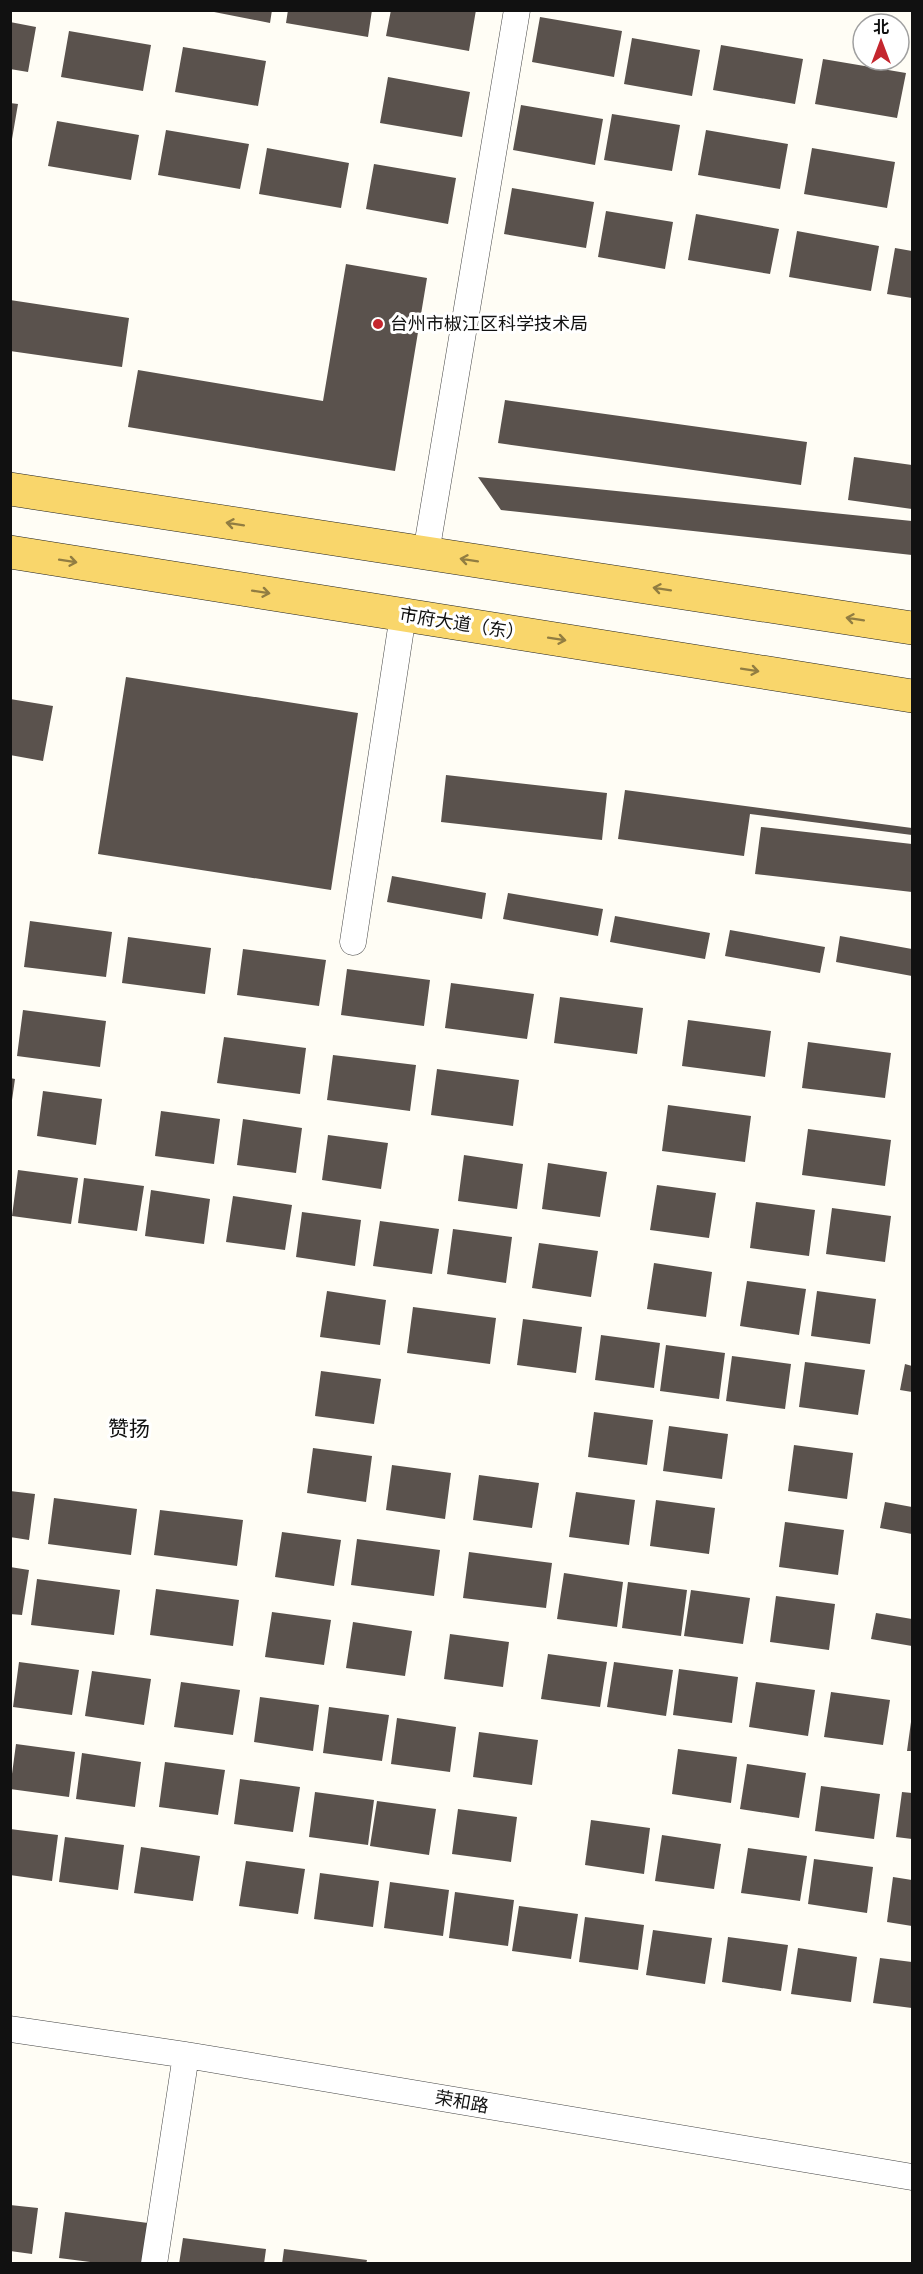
<svg xmlns="http://www.w3.org/2000/svg" width="923" height="2274" font-family="Literata,'Noto Sans SC',serif">
<style>
.building{fill:#5a524d}
.lines{fill:none;stroke-linecap:round;stroke-linejoin:round}
.street-casing{stroke:#444;stroke-width:27}
.primary-casing{stroke:#222;stroke-width:34}
.street{stroke:#fff;stroke-width:26}
.primary{stroke:#f9d66b;stroke-width:33}
.oneway{stroke:#917d42}
.poi-dot{fill:#c4262e;stroke:#fff;stroke-width:2}
.labels{text-anchor:middle;stroke-width:6;stroke-linejoin:round;paint-order:stroke}
.poi-label{font-size:18px;fill:#111;stroke:#fff;text-anchor:start}
.street-label{font-size:18px;fill:#111;stroke:#fff}
.quarter-label{font-size:21px;fill:#111;stroke:#fff}
</style>
<rect width="100%" height="100%" fill="#fffdf5"/>
<path class="building" d="M204,10H272L270,23Z
M288,10H372L368,37L286,23Z
M391,10H476L469,51L386,36Z
M540,17L622,31L614,77L532,62Z
M10,22L36,27L28,72L10,69Z
M69,31L151,45L143,91L61,77Z
M632,38L700,50L692,96L624,84Z
M721,45L803,59L795,104L713,90Z
M183,47L266,61L258,106L175,92Z
M823,59L906,73L897,118L815,104Z
M388,77L470,92L462,137L380,123Z
M10,103L18,104L12,139H10Z
M521,105L603,119L595,165L513,150Z
M612,114L680,125L672,171L604,160Z
M57,121L139,135L131,180L48,166Z
M166,130L249,144L240,189L158,175Z
M706,130L788,144L780,189L698,175Z
M267,148L349,163L341,208L259,194Z
M812,148L895,162L887,208L804,194Z
M374,164L456,178L448,224L366,209Z
M512,188L594,202L586,248L504,234Z
M606,211L673,222L665,269L598,257Z
M696,214L779,229L770,274L688,260Z
M797,231L879,246L871,291L789,277Z
M895,248L912,251V298L887,294Z
M346,264L427,278L395,471L128,427L138,370L323,401Z
M10,300L129,318L122,367L10,351Z
M505,400L807,442L801,485L498,443Z
M854,457L912,465V509L848,500Z
M478,477L912,521V555L501,510Z
M126,677L358,713L331,890L98,854Z
M10,699L53,706L43,761L10,755Z
M446,775L607,793L602,840L441,822Z
M625,790L912,828V835L750,814L744,856L618,839Z
M761,827L912,844V892L755,874Z
M392,876L486,893L482,919L387,902Z
M508,893L603,909L598,936L503,919Z
M615,916L710,933L705,959L610,942Z
M30,921L112,932L106,977L24,967Z
M730,930L825,947L820,973L725,956Z
M840,936L912,949V976L836,962Z
M128,937L211,948L205,994L122,983Z
M243,949L326,960L319,1006L237,995Z
M347,969L430,980L424,1026L341,1015Z
M451,983L534,994L527,1039L445,1028Z
M560,997L643,1008L637,1054L554,1043Z
M23,1010L106,1021L100,1067L17,1056Z
M688,1020L771,1031L765,1077L682,1066Z
M224,1037L306,1048L300,1094L217,1083Z
M808,1042L891,1053L885,1098L802,1088Z
M333,1055L416,1065L410,1111L327,1100Z
M437,1069L519,1080L513,1126L431,1115Z
M10,1078L15,1079L12,1100H10Z
M43,1091L102,1099L96,1145L37,1136Z
M668,1105L751,1116L745,1162L662,1151Z
M161,1111L220,1119L214,1164L155,1156Z
M243,1119L302,1128L296,1173L237,1165Z
M808,1129L891,1140L885,1186L802,1175Z
M328,1135L388,1143L381,1189L322,1180Z
M464,1155L523,1164L517,1209L458,1201Z
M548,1163L607,1172L600,1217L542,1209Z
M18,1170L78,1178L71,1224L12,1216Z
M84,1178L144,1186L137,1231L78,1223Z
M657,1185L716,1193L709,1238L650,1230Z
M151,1190L210,1199L204,1244L145,1236Z
M233,1196L292,1205L285,1250L226,1242Z
M756,1202L815,1210L809,1256L750,1248Z
M832,1208L891,1216L885,1262L826,1254Z
M302,1212L361,1220L355,1266L296,1257Z
M380,1221L439,1229L432,1274L373,1266Z
M453,1229L512,1237L506,1283L447,1274Z
M539,1243L598,1251L591,1297L532,1288Z
M654,1263L712,1272L706,1317L647,1309Z
M747,1281L806,1289L799,1335L740,1326Z
M327,1291L386,1300L380,1345L320,1337Z
M817,1291L876,1299L870,1344L811,1336Z
M413,1307L496,1318L490,1364L407,1353Z
M523,1319L582,1327L576,1373L517,1365Z
M601,1335L660,1343L654,1388L595,1380Z
M666,1345L725,1353L719,1399L660,1391Z
M732,1356L791,1364L785,1409L726,1401Z
M805,1362L865,1370L858,1415L799,1407Z
M905,1364L912,1366V1392L900,1390Z
M321,1371L381,1379L374,1424L315,1416Z
M594,1412L653,1420L647,1465L588,1457Z
M669,1426L728,1434L722,1479L663,1471Z
M794,1445L853,1453L847,1499L788,1491Z
M313,1448L372,1456L366,1502L307,1493Z
M392,1465L451,1473L445,1519L386,1510Z
M479,1475L539,1483L532,1528L473,1520Z
M10,1491L35,1494L29,1540L10,1537Z
M576,1492L635,1500L629,1545L569,1537Z
M54,1498L137,1509L131,1555L48,1544Z
M656,1500L715,1508L709,1554L650,1546Z
M885,1502L912,1507V1534L880,1528Z
M160,1510L243,1520L237,1566L154,1555Z
M785,1522L844,1530L838,1575L779,1567Z
M282,1532L341,1540L334,1586L275,1577Z
M357,1539L440,1550L434,1596L351,1585Z
M469,1552L552,1563L546,1608L463,1598Z
M10,1567L29,1570L22,1615L10,1614Z
M564,1573L623,1582L617,1627L557,1619Z
M37,1579L120,1590L114,1635L31,1625Z
M628,1582L687,1590L681,1636L622,1628Z
M156,1589L239,1600L233,1646L150,1635Z
M691,1590L750,1598L743,1644L684,1636Z
M776,1596L835,1604L829,1650L770,1642Z
M272,1612L331,1620L324,1665L265,1657Z
M876,1613L912,1619V1646L871,1639Z
M353,1622L412,1631L405,1676L346,1668Z
M450,1634L509,1642L503,1687L444,1679Z
M548,1654L607,1662L600,1707L541,1699Z
M19,1662L79,1670L72,1715L13,1707Z
M614,1662L673,1670L666,1716L607,1707Z
M679,1669L738,1677L732,1723L673,1715Z
M92,1671L151,1679L144,1725L85,1716Z
M181,1682L240,1690L233,1735L174,1727Z
M756,1682L815,1690L808,1736L749,1727Z
M831,1692L890,1700L883,1745L824,1737Z
M260,1697L319,1705L313,1751L254,1742Z
M329,1707L389,1715L382,1761L323,1753Z
M397,1718L456,1727L450,1772L391,1764Z
M911,1722H912V1751H907Z
M479,1732L538,1740L532,1785L473,1777Z
M16,1744L75,1752L69,1797L10,1789Z
M678,1749L737,1757L731,1803L672,1794Z
M82,1753L141,1762L135,1807L76,1799Z
M165,1762L225,1770L218,1815L159,1807Z
M747,1764L806,1773L799,1818L740,1809Z
M240,1779L300,1787L293,1832L234,1824Z
M821,1786L880,1794L874,1839L815,1831Z
M315,1792L374,1800L368,1845L309,1837Z
M902,1792L912,1793V1839L896,1837Z
M377,1801L436,1809L429,1855L370,1846Z
M458,1809L517,1817L511,1862L452,1854Z
M591,1820L650,1828L644,1874L585,1865Z
M10,1829L58,1835L52,1881L10,1875Z
M662,1835L721,1844L714,1889L655,1881Z
M65,1837L124,1845L118,1890L59,1882Z
M141,1847L200,1856L193,1901L134,1893Z
M748,1848L807,1856L800,1901L741,1893Z
M814,1859L873,1867L867,1913L808,1904Z
M246,1861L305,1869L298,1914L239,1906Z
M320,1873L379,1881L373,1927L314,1919Z
M893,1877L912,1880V1926L887,1922Z
M390,1882L449,1890L443,1936L384,1928Z
M455,1892L514,1900L508,1946L449,1938Z
M519,1906L578,1914L571,1959L512,1951Z
M585,1917L644,1925L638,1970L579,1962Z
M653,1930L712,1938L705,1984L646,1975Z
M728,1937L788,1945L781,1991L722,1982Z
M798,1948L857,1957L851,2002L791,1994Z
M880,1958L912,1962V2008L873,2003Z
M10,2205L38,2208L32,2254L10,2251Z
M65,2212L148,2223L143,2264H106L59,2258Z
M183,2238L266,2249L264,2264H179Z
M284,2249L367,2260L366,2264H282Z"/>
<g class="lines">
<g class="street-casing">
<path id="street" d="M426,553L517,10
M353,942L403,615
M10,2029L186,2055L912,2177
M154,2264L186,2055"/>
</g>
<g class="primary-casing">
<path id="primary" d="M10,489L912,628
M10,552L912,696"/>
</g>
<use href="#street" class="street"/>
<use href="#primary" class="primary"/>
</g>
<defs><path id="oneway-shaft" d="M-6 0H5M1.5-3L5.5 0L1.5 3" fill="none" stroke-width="1.6" stroke-linecap="round" stroke-linejoin="round" transform="scale(1.5)"/></defs>
<g class="oneway">
<use href="#oneway-shaft" transform="translate(235 524) rotate(-171)"/>
<use href="#oneway-shaft" transform="translate(469 560) rotate(-171)"/>
<use href="#oneway-shaft" transform="translate(68 561) rotate(9)"/>
<use href="#oneway-shaft" transform="translate(662 589) rotate(-171)"/>
<use href="#oneway-shaft" transform="translate(261 592) rotate(9)"/>
<use href="#oneway-shaft" transform="translate(855 619) rotate(-171)"/>
<use href="#oneway-shaft" transform="translate(557 639) rotate(9)"/>
<use href="#oneway-shaft" transform="translate(750 670) rotate(9)"/>
</g>
<circle class="poi-dot" cx="378" cy="324" r="6"/>
<g class="labels">
<g class="poi-label">
<text x="390" y="330">台州市椒江区科学技术局</text>
</g>
<g class="street-label">
<text transform="translate(462 624) rotate(9)" y="6">市府大道（东）</text>
<text transform="translate(462 2102) rotate(10)" y="6">荣和路</text>
</g>
<g class="quarter-label">
<text x="129" y="1436">赞扬</text>
</g>
</g>
<rect width="923" height="2274" fill="none" stroke="#111111" stroke-width="24"/>
<g transform="translate(881 42)"><circle r="28" fill="#ffffff" stroke="#a0a0a0" stroke-width="1.5"/>
<path d="M0-4.5L10 22L0 15L-10 22Z" fill="#c4262e"/>
<text y="-9" font-size="16" font-weight="bold" text-anchor="middle" fill="#111111">北</text>
</g>
</svg>
